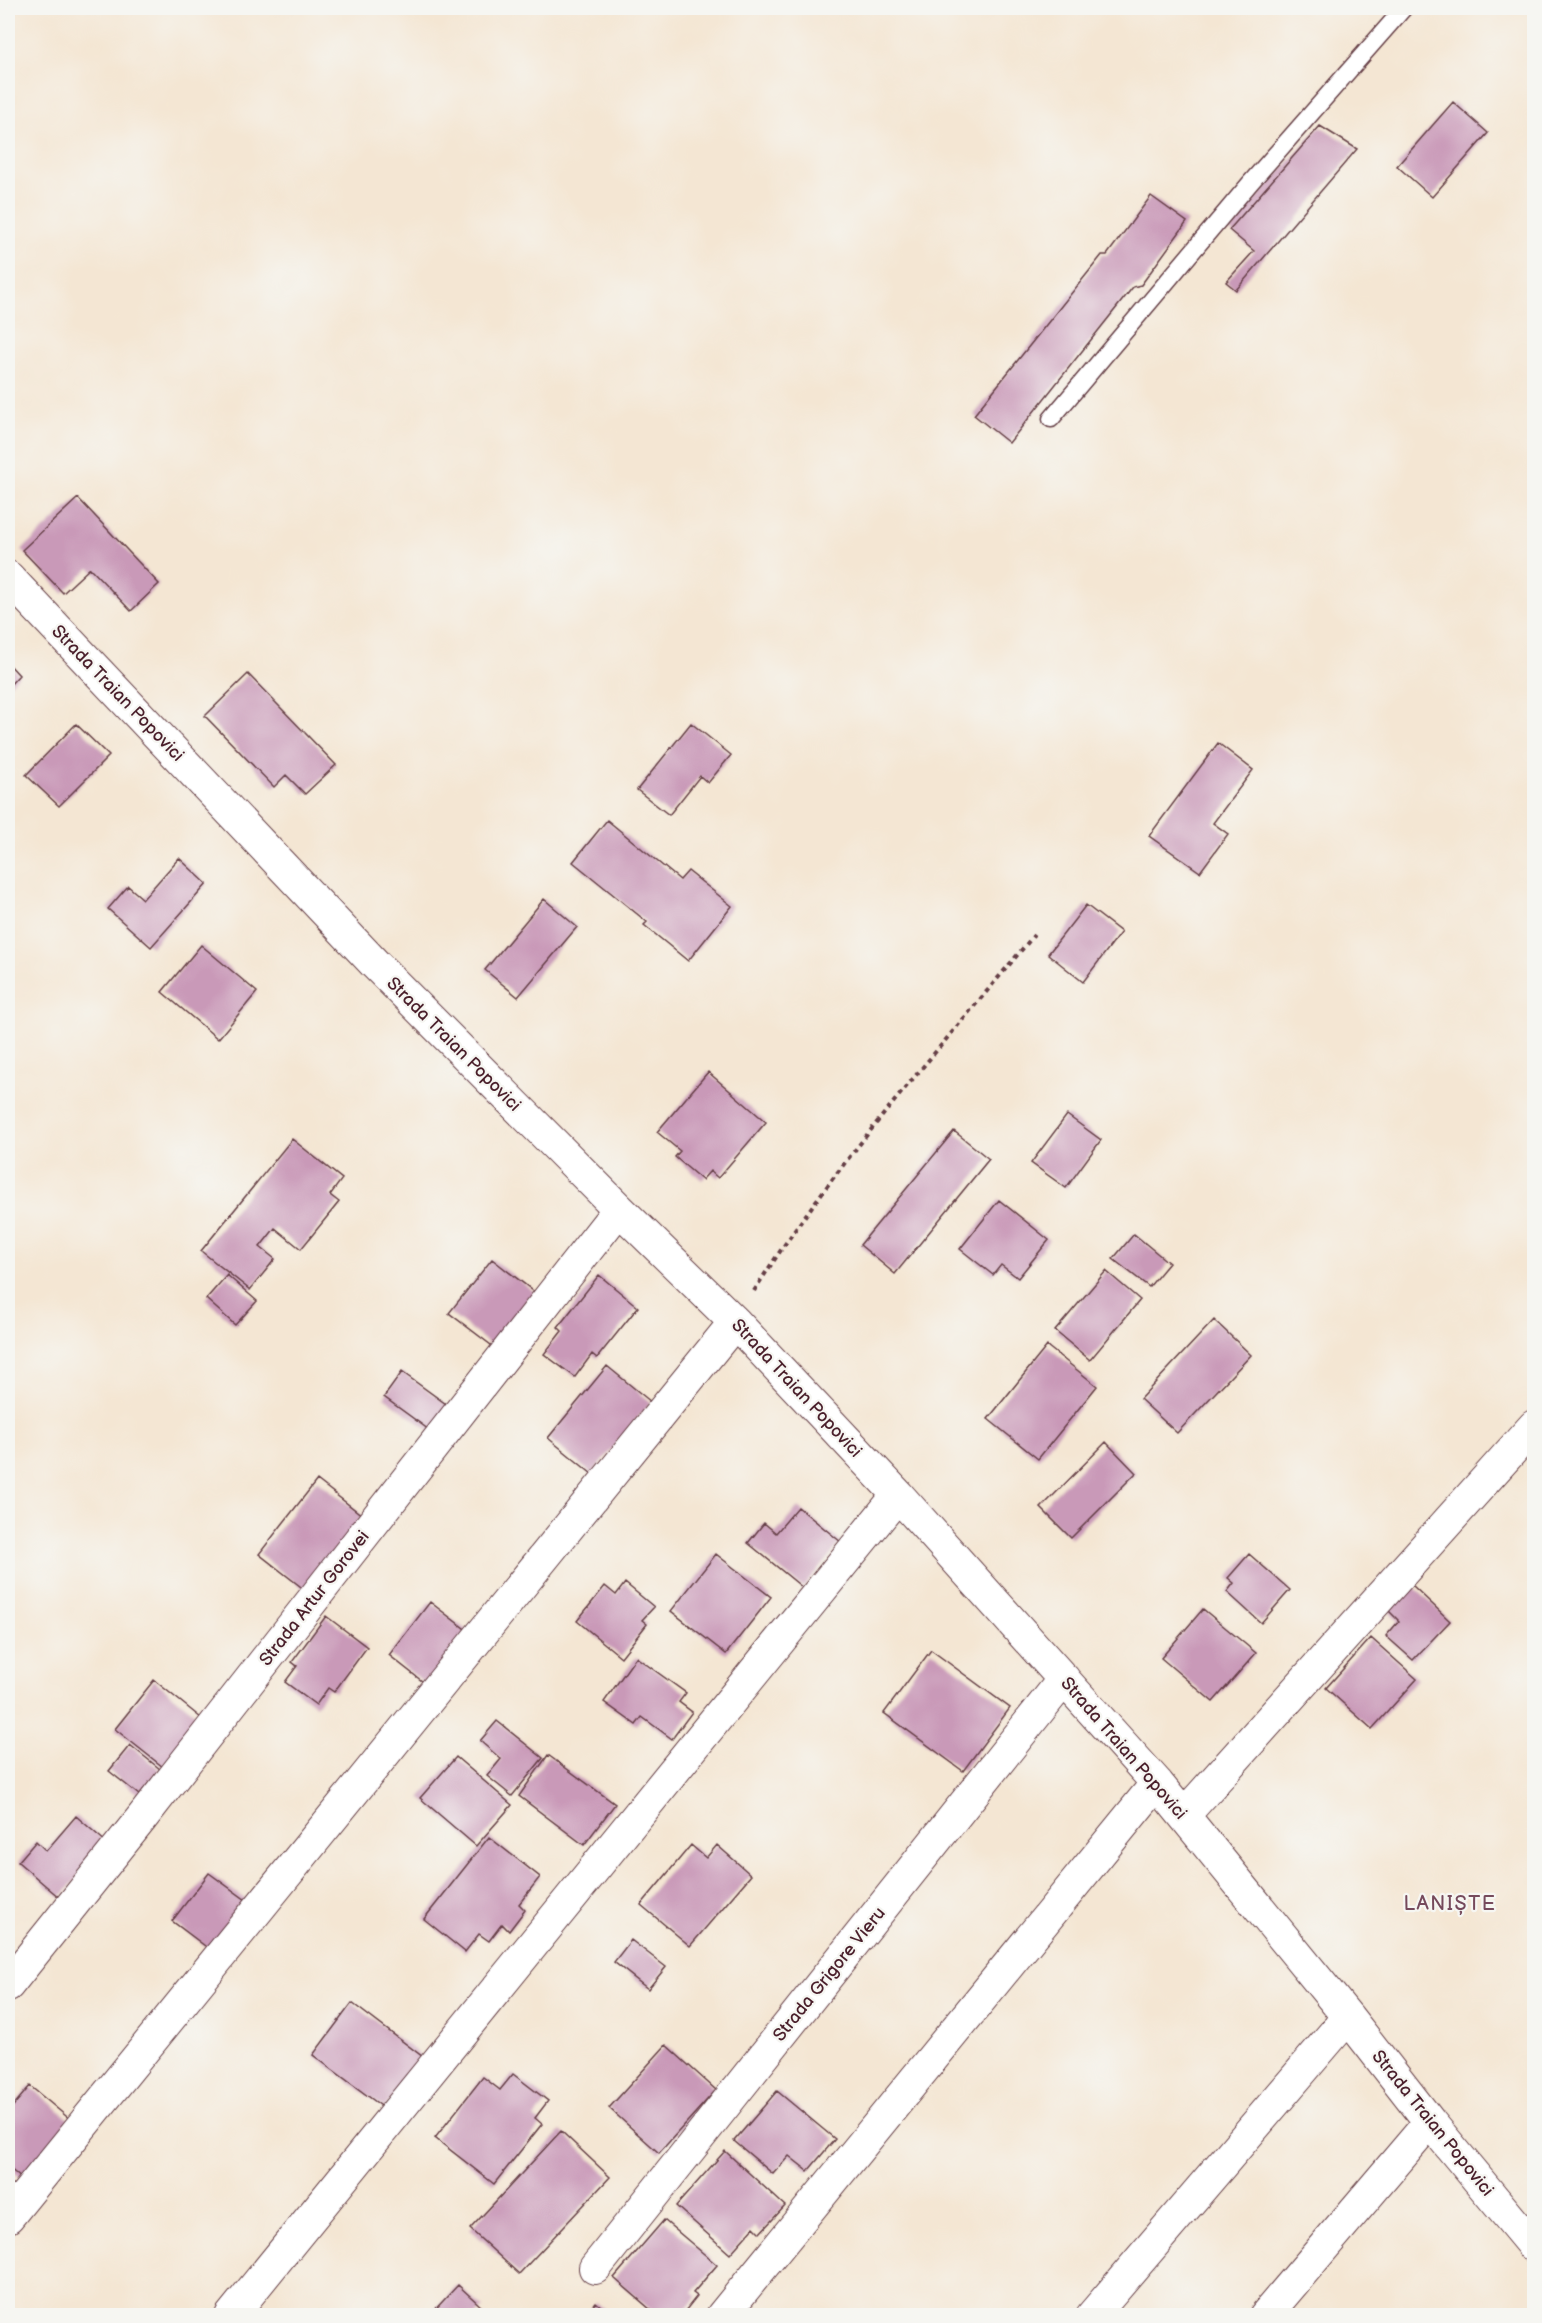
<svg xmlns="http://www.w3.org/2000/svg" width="1542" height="2323" font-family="'Balsamiq Sans',sans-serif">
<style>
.building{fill:#c999b8}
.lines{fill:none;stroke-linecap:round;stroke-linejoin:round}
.lane-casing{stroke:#643d44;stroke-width:19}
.street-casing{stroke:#643d44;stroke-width:34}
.path{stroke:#643d44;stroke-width:4;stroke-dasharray:4.5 4.5;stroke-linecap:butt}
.lane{stroke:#fff;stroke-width:16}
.street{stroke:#fff;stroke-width:32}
.labels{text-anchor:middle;stroke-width:4.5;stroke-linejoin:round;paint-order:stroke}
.street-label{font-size:18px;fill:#4a1f2b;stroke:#f6f6f2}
.neighbourhood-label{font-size:20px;letter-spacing:1.5px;fill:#764a5c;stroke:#f6f6f2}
</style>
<rect width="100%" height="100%" fill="#f6f6f2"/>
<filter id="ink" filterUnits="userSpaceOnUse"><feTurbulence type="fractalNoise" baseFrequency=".0167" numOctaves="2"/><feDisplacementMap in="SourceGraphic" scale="12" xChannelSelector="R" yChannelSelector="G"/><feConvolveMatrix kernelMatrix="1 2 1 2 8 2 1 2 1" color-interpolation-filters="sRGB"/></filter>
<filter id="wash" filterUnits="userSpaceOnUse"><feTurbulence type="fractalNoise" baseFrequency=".008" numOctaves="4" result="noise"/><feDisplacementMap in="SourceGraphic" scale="24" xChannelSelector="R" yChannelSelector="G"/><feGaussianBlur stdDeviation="1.35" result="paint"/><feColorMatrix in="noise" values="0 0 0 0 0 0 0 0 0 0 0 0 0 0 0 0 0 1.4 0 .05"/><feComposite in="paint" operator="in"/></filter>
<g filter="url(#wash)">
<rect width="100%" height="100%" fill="#f4e6d3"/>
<g id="blocks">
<path class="building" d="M1453,102L1488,133L1432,197L1397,166Z
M1320,126L1357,149L1236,290L1226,282L1254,251L1229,230Z
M1151,196L1187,222L1141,285L1133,287L1009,443L974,415L1102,255H1107Z
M78,498L159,584L131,611L90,568L63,593L22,550Z
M8,663L19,675L8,687Z
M248,674L336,765L305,794L286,775L274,787L205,716Z
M691,723L731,755L708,783L700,776L669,815L637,790Z
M76,724L109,756L59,806L26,775Z
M1218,743L1253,770L1213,823L1228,834L1200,872L1149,836Z
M607,820L680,880L688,871L732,906L688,961L644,925L647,922L573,862Z
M179,858L207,884L151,947L108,909L128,886L143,899Z
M544,899L577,927L518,997L485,970Z
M1086,905L1121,932L1083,982L1048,954Z
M201,945L257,992L218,1039L162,992Z
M708,1072L766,1122L718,1178L710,1171L702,1180L675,1157L680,1151L657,1132Z
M1067,1115L1101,1140L1066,1188L1031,1163Z
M954,1131L989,1159L895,1274L860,1245Z
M292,1139L342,1179L330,1195L339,1202L301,1249L275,1228L260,1247L275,1259L250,1290L201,1251Z
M999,1200L1049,1240L1018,1278L1001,1265L993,1275L960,1249Z
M1134,1234L1169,1263L1149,1287L1113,1259Z
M492,1259L537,1294L495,1348L449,1313Z
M1106,1271L1140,1300L1090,1360L1055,1331Z
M227,1275L257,1301L235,1325L206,1299Z
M599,1275L638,1307L597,1358L592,1354L575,1377L544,1354L562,1331L558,1327Z
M1214,1320L1251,1355L1177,1433L1140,1399Z
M1047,1346L1097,1386L1038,1459L988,1419Z
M607,1366L651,1402L592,1474L548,1438Z
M402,1372L450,1407L432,1432L384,1397Z
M1106,1442L1136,1473L1071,1538L1041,1508Z
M317,1480L363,1516L305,1590L259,1554Z
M798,1507L841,1542L803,1588L748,1543L764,1523L776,1533Z
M716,1554L771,1597L726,1654L671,1611Z
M1249,1554L1290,1590L1261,1623L1227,1592L1234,1583L1228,1578Z
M625,1583L654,1607L642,1620L647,1624L621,1657L577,1621L605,1586L616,1595Z
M1412,1585L1450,1621L1413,1660L1386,1636L1399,1621L1389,1611Z
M430,1602L469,1632L427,1685L389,1655Z
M1203,1609L1256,1653L1213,1702L1161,1658Z
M326,1616L367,1647L334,1692L328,1688L316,1705L285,1682L297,1666L292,1662Z
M1371,1638L1417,1679L1372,1729L1326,1688Z
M931,1650L1010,1708L963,1771L884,1713Z
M636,1657L686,1693L679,1702L692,1712L672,1739L642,1717L636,1725L604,1702Z
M154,1680L201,1718L163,1767L115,1729Z
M497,1721L543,1758L512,1796L487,1776L501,1759L480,1741Z
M130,1745L160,1769L139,1795L109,1771Z
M548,1755L615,1804L584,1845L519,1796Z
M456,1757L512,1805L476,1846L420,1798Z
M76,1816L107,1843L60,1898L18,1862L36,1841L46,1851Z
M489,1837L540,1877L519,1904L525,1910L509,1931L502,1924L489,1941L479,1934L465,1952L424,1919Z
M691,1845L706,1858L717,1845L751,1875L690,1946L641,1905Z
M209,1873L250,1903L213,1952L172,1921Z
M631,1940L666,1967L648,1989L614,1962Z
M352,2003L423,2057L384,2108L313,2055Z
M666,2045L716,2090L659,2153L609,2108Z
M513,2074L548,2101L535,2118L542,2124L494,2184L435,2138L483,2077L500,2090Z
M30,2086L72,2121L22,2179L8,2167V2112Z
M777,2091L835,2139L808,2171L789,2156L773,2174L734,2141Z
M561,2131L610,2177L519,2274L470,2229Z
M725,2151L785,2206L760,2233L754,2227L730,2254L676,2206Z
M664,2220L717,2265L693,2293L697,2296L681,2316H658L614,2278Z
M458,2285L483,2308L476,2316H429Z
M596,2302L612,2316H584Z"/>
</g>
</g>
<g filter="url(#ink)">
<use href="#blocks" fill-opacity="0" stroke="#643d44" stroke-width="1.5"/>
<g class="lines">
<g class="lane-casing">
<path id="lane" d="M1051,419L1251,182L1404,8"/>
</g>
<g class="street-casing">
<path id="street" d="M8,577L376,965L619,1209L735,1322L898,1495L1157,1783L1348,2017L1430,2122L1534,2247
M1184,1815L1534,1426
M8,1985L141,1819L619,1209
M8,2217L735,1322
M595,2268L1064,1679
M231,2316L898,1495
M722,2316L1157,1783
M1092,2316L1348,2017
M1265,2316L1430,2122"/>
</g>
<path class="path" d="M754,1291C835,1163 938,1051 1034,935"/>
<use href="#lane" class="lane"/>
<use href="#street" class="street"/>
</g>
</g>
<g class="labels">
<g class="street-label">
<text transform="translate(118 693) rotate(46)" y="6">Strada Traian Popovici</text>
<text transform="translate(454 1044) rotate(45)" y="6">Strada Traian Popovici</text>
<text transform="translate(797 1388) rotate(47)" y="6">Strada Traian Popovici</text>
<text transform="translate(314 1598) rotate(-52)" y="6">Strada Artur Gorovei</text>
<text transform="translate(1124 1748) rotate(49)" y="6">Strada Traian Popovici</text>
<text transform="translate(829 1974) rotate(-51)" y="6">Strada Grigore Vieru</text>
<text transform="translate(1433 2123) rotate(51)" y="6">Strada Traian Popovici</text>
</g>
<g class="neighbourhood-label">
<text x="1450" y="1910">LANIȘTE</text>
</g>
</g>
<rect width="1542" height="2323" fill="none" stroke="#f6f6f2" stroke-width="30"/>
</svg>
